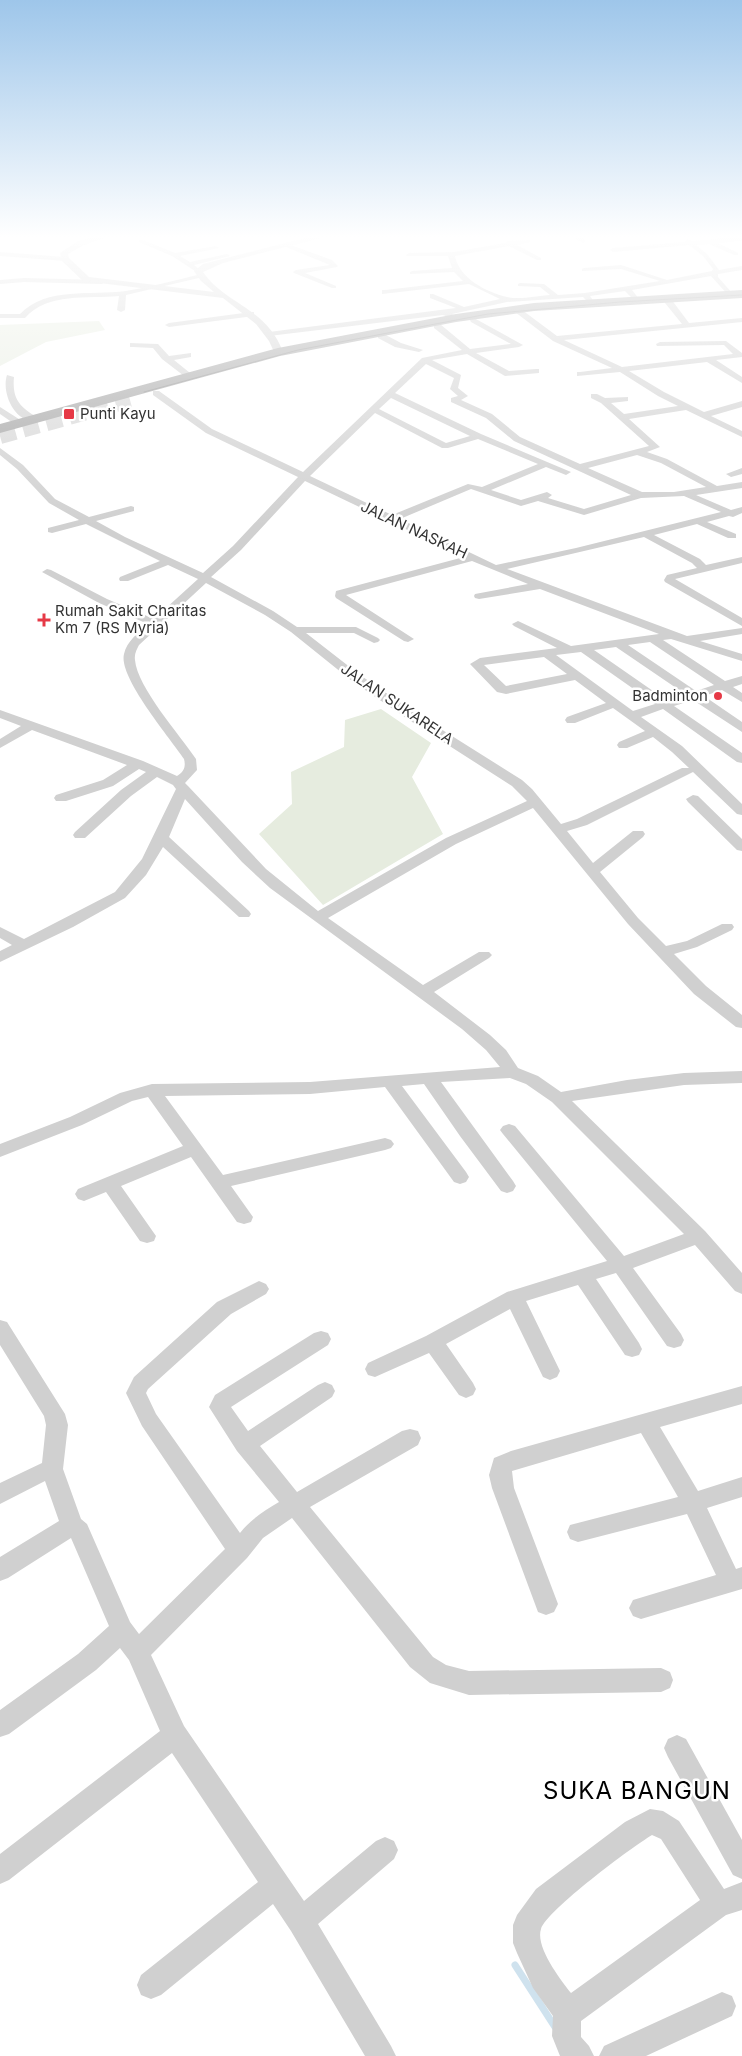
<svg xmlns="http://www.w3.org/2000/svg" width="742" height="2056" font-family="Inter,sans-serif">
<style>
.green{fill:#e6ecdf}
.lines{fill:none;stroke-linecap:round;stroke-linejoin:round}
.stream{stroke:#cfe2ee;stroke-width:7}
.trunk-tunnel{stroke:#d6d6d6;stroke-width:16;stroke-dasharray:16 8;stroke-linecap:butt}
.minor{fill:#d0d0d0;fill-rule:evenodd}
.tertiary{fill:#d0d0d0;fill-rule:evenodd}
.trunk{fill:#a2a2a2;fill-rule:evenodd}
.tram{stroke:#888;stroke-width:1}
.poi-dot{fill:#e63946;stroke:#fff;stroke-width:2}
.labels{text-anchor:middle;stroke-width:5;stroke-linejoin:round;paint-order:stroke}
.far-poi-label{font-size:15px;fill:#333;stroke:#fff;text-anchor:start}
.far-street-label{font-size:15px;fill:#333;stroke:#fff}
.near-quarter-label{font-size:24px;letter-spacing:1px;fill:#000;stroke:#fff}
</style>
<rect width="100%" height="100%" fill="#fff"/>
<path class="green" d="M99,321L105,330L46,342L0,366V325Z
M381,709L431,743L412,777L443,834L323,905L259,834L292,804L291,772L344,747L345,720Z"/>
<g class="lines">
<path class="stream" d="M515,1965L555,2027"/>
<path class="trunk-tunnel" d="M0,436L130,400"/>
<path class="minor" d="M574,238H583L586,241L583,243Z
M725,238H742V241L718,243L738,253V255H734L709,244L696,245L707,254L719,270L742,266V270L718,274V277L733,294L729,296L711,276L632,290L639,299L635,301L625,291L590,296L595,303L591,305L583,297L507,302L452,314L460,318L456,320L443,315L269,336L265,334L269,332L456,308L430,298V294H433L464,307L500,299L469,284L382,294V290H385L463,281L454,272L410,274V272L412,271L452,268L448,256H407L406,255L409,253L454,252L505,243L508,241L530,240V242L517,245L541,258V260H537L509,246L455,256C459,278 486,292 507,297C519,300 537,296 550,295L540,287L518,286V284L520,283L544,284L558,295L585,293L660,281L621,269L582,271V269L584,268L621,265L667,280L712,271L713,269L703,256L689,245L613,252L610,250L613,248L684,242L687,239L692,241Z
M139,240H143L175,253L216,246L219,248L180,256L190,262L227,254L230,256L194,265L201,271L198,273L172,256L139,242Z
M288,244L332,260L338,266L337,267L305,273L336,286V288H332L294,273L293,272L296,270L330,265L286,247L285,246Z
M0,252L65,257L68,259L65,261L0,256Z
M201,274L203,275V277L126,295L125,310L121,312L117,310L119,296C87,299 48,292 25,318H0V314H20C47,286 91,296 126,291C151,287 176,280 201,274Z
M24,278L102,280L105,282L102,284L24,282L0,284V280Z
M665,299H671L689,323L742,318V322L564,340L622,367L733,354L724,345L657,346L656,344L660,342L726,341L742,353V357L716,360L742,377V383L707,362L629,371L664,392L704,412L742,401V407L711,416L742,431V437L686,410L629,419L660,447L647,452L667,459L717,486L742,482V488L696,495L731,510L742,507V513L733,517L729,516L707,522L736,534V538H728L697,524L654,535L700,559L706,565L742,557V563L675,579L742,618V626L665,582L664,580L667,575L697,568L692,563L644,537L507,569L687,636L742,628V634L700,641L742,654V661L671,639L663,640L725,681L742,676V684L733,687L742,693V702L722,690L704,696L742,722V732L693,700L674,706L742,753V763L737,762L663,709L641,717L682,746L742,804V815L737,814L693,772L587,825L567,831L593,863L633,831H643L645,834L643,837L600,872L638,918L666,946L687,941L722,924H732L734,927L732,930L697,947L674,954L706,986L742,1015V1028L736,1027L694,994L628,924L533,808L456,844L328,918L423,985L479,952H489L492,955L489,958L434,992L490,1035L506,1050L518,1068L538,1076L561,1092L627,1080L684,1073L742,1071V1083L684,1085L572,1101L705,1231L742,1273V1294L735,1291L695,1245L633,1268L681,1334L684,1340L681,1346L674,1348L667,1346L616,1273L596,1279L639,1343L642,1349L639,1355L632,1357L625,1355L578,1285L526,1301L560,1371L557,1377L550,1380L543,1377L510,1309L446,1344L473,1383L476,1389L473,1395L466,1398L459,1395L429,1353L375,1377L368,1375L365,1369L368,1363L426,1336L507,1292L607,1261L503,1134L500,1130L503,1126L509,1124L515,1126L624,1256L684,1234L552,1102L526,1084L510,1078L441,1082L513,1181L516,1186L513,1191L507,1193L501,1191L460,1136L424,1084L402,1086L466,1172L469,1177L466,1182L460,1184L454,1182L385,1087L310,1094L165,1096L223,1175L385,1138L391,1140L394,1144L391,1148L385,1150L231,1186L253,1217L251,1222L244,1224L237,1222L191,1157L121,1186L156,1236L154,1241L147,1243L140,1241L106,1192L84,1201L78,1199L75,1194L78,1189L183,1146L148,1097L132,1101L82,1125L0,1157V1144L70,1117L120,1093L152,1084L310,1082L500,1067L486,1050L462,1029L270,888L242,862L185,799L169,837L249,911L251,914L249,917H239L163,847L146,875L125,898L73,927L0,962V951L12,945L0,938V927L24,939L115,892L142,859L176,789L173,785L157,777L131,796L85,838H75L73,835L75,832L121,790L146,772L139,769L113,786L66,801H56L54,798L56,795L103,780L127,765L32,730L0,748V739L21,726L0,718V710L143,761L177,776C184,772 186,767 184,759C170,738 118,677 124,654C127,641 138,633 148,624L99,603L42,572L47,569L51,570L107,599L154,619L198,579L168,565L128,581H120L119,579L120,577L160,561L86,524L52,533L48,532V528L79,520L49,503L17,469L0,455V448L23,465L55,499L89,517L131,506L134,507V511L96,521L125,537L203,573L233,546L298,477L206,433L153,395V391H159L212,429L303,472L422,358L462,350L434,328V324H440L470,349L511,344L471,322L470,320L474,318L523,345L519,347L476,353L509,371L536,369H539V373L505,376L467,354L432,360L461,375L458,388L468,396L461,400L492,414L520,437L580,464L649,446L601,403L591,398V394H597L605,398L628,397V401L611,403L624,414L678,406L658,396L620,372L577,376V372H580L612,368L553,341L515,312L522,310L557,336L682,324L665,303ZM426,364L454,378L450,389L458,396L451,398V402L486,418L514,441L631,495L584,509L548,498L552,495L547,492L521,500L491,490L546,467L566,475L571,472L481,434L395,393ZM391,398L470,436L446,443L379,409ZM375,413L442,448H448L478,439L538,464L482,487L468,484L392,515L310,476ZM637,455L661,463L706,487L674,492H642L588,468ZM305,481L464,557L336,591L335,596L336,598L404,641L408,642L414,639L346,595L472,561L528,584L475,594L474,596L475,598L479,599L540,589L659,634L571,646L518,621L512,624L514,626L557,648L480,658L470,664L497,692L506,694L575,680L606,703L567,717L565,720L567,723H575L613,708L645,731L619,742L617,745L619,748H627L653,737L672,752L689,768H682L577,819L561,824L532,789L522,780L417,714L360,675L306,633H354L374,643L378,642L380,640L378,638L356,627H297L273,611L211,577L241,550ZM471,489L521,506L538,501L584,515L641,498L684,496L721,512L576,548L496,565L400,519ZM206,583L265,615L291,632L352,681L409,720L512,786L527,801L446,838L318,911L266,869L188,786L185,783L197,770L196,759C180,735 137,687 135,660C134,654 137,649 139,645ZM650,642L714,685L696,691L628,645ZM616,647L685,694L666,700L594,650ZM581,652L655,704L633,711L556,655ZM544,657L567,674L506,686L484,665Z
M251,312H254V316L169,327L165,325L169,323Z
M378,334H384L401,343L423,350L419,352L395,347L378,338Z
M130,343L158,344L169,356L191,353V357L174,360L195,377L188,379L162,359L153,348L133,347H130Z
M7,375L14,377C12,398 19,407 37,417V421C15,424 1,393 7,375Z
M0,407L22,421V425H16L0,414Z
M742,468V474L731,477L726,474Z
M693,795L698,796L742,839V851L737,850L688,802L686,799Z
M259,1281L266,1284L269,1289L266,1294L231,1314L148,1389L146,1393L156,1414L240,1533C251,1519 264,1511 279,1502L237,1451L209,1407L215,1395L314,1333L321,1331L328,1333L331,1339L328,1345L231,1407L248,1431L318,1385L325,1382L332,1385L335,1391L332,1397L260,1446L297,1492L402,1431L410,1429L418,1431L421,1438L418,1445L310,1507L433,1657L446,1665L469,1671L661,1668L670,1672L673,1680L670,1688L661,1692L469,1695L430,1683L410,1667L292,1518L263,1538L247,1558L151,1655L184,1726L304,1901L376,1841L385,1837L394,1841L398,1850L394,1859L318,1924L391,2046L396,2056H365L291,1931L273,1904L161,1995L151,1999L141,1995L137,1985L141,1975L258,1882L172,1753L9,1880L0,1884V1854L160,1731L129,1660L120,1648L96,1670L9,1734L0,1737V1710L78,1654L109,1626L71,1538L8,1578L0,1581V1557L59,1521L45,1481L0,1504V1483L42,1463L46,1425L44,1416L0,1345V1320L7,1322L65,1414L68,1425L63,1469L81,1519L87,1524L130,1622L139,1634L225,1549L142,1426L126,1393L134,1377L217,1302Z
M742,1386V1404L660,1427L698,1491L742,1477V1497L707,1508L736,1569L742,1567V1589L641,1619L633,1616L629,1608L633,1600L716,1575L687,1514L578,1542L570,1539L567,1532L570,1525L678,1497L641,1433L512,1471L514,1488L558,1604L554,1612L546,1615L538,1612L492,1488L489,1475L494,1458L511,1451Z
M677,1735L686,1739L742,1840V1879L733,1875L668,1757L664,1748L668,1739Z
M650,1809L663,1811L679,1821L724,1889L742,1882V1910L726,1915L581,2021V2037L589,2046L594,2056H560L552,2036L553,2016L533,1988L517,1953L513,1943V1925L517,1915L536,1889L625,1822ZM652,1835L661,1839L700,1900L571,1993C561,1980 535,1947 541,1929C547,1910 632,1847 652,1835Z
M722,1992L732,1996L736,2006L732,2016L646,2056H599L604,2046Z"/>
<path class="tertiary" d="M90,238H105L84,245L68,254L69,258L89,277L214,292L201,281L194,271L203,264L305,238H321L223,263L203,272C226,305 266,307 283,352L278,355L275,354L269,341L256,324L223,298L83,281L62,261L60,253L78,241Z"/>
<path class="trunk" d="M742,290V298L534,311L456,322L280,356L0,433V424L278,348L456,314L534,303Z"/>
<path class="tram" d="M144,392L298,350L488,314L620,302L742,295"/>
</g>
<linearGradient id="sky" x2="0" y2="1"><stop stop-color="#9ec6ea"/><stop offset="0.45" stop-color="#fff"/><stop offset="1" stop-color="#fff" stop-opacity="0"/></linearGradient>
<rect width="742" height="526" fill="url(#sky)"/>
<g class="poi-dot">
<rect x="63" y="408" width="12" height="12" rx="2.5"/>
<path d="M41.5 612.5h5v5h5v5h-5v5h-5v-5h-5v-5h5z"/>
<circle cx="718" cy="696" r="5"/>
</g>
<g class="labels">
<g class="far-poi-label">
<text x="80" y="419">Punti Kayu</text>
<text x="55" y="616">Rumah Sakit Charitas<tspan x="55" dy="17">Km 7 (RS Myria)</tspan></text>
<text x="708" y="701" text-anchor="end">Badminton</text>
</g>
<g class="far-street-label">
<text transform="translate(414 530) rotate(25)" y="5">JALAN NASKAH</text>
<text transform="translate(397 704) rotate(34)" y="5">JALAN SUKARELA</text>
</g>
<g class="near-quarter-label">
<text x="637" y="1799">SUKA BANGUN</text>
</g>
</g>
</svg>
